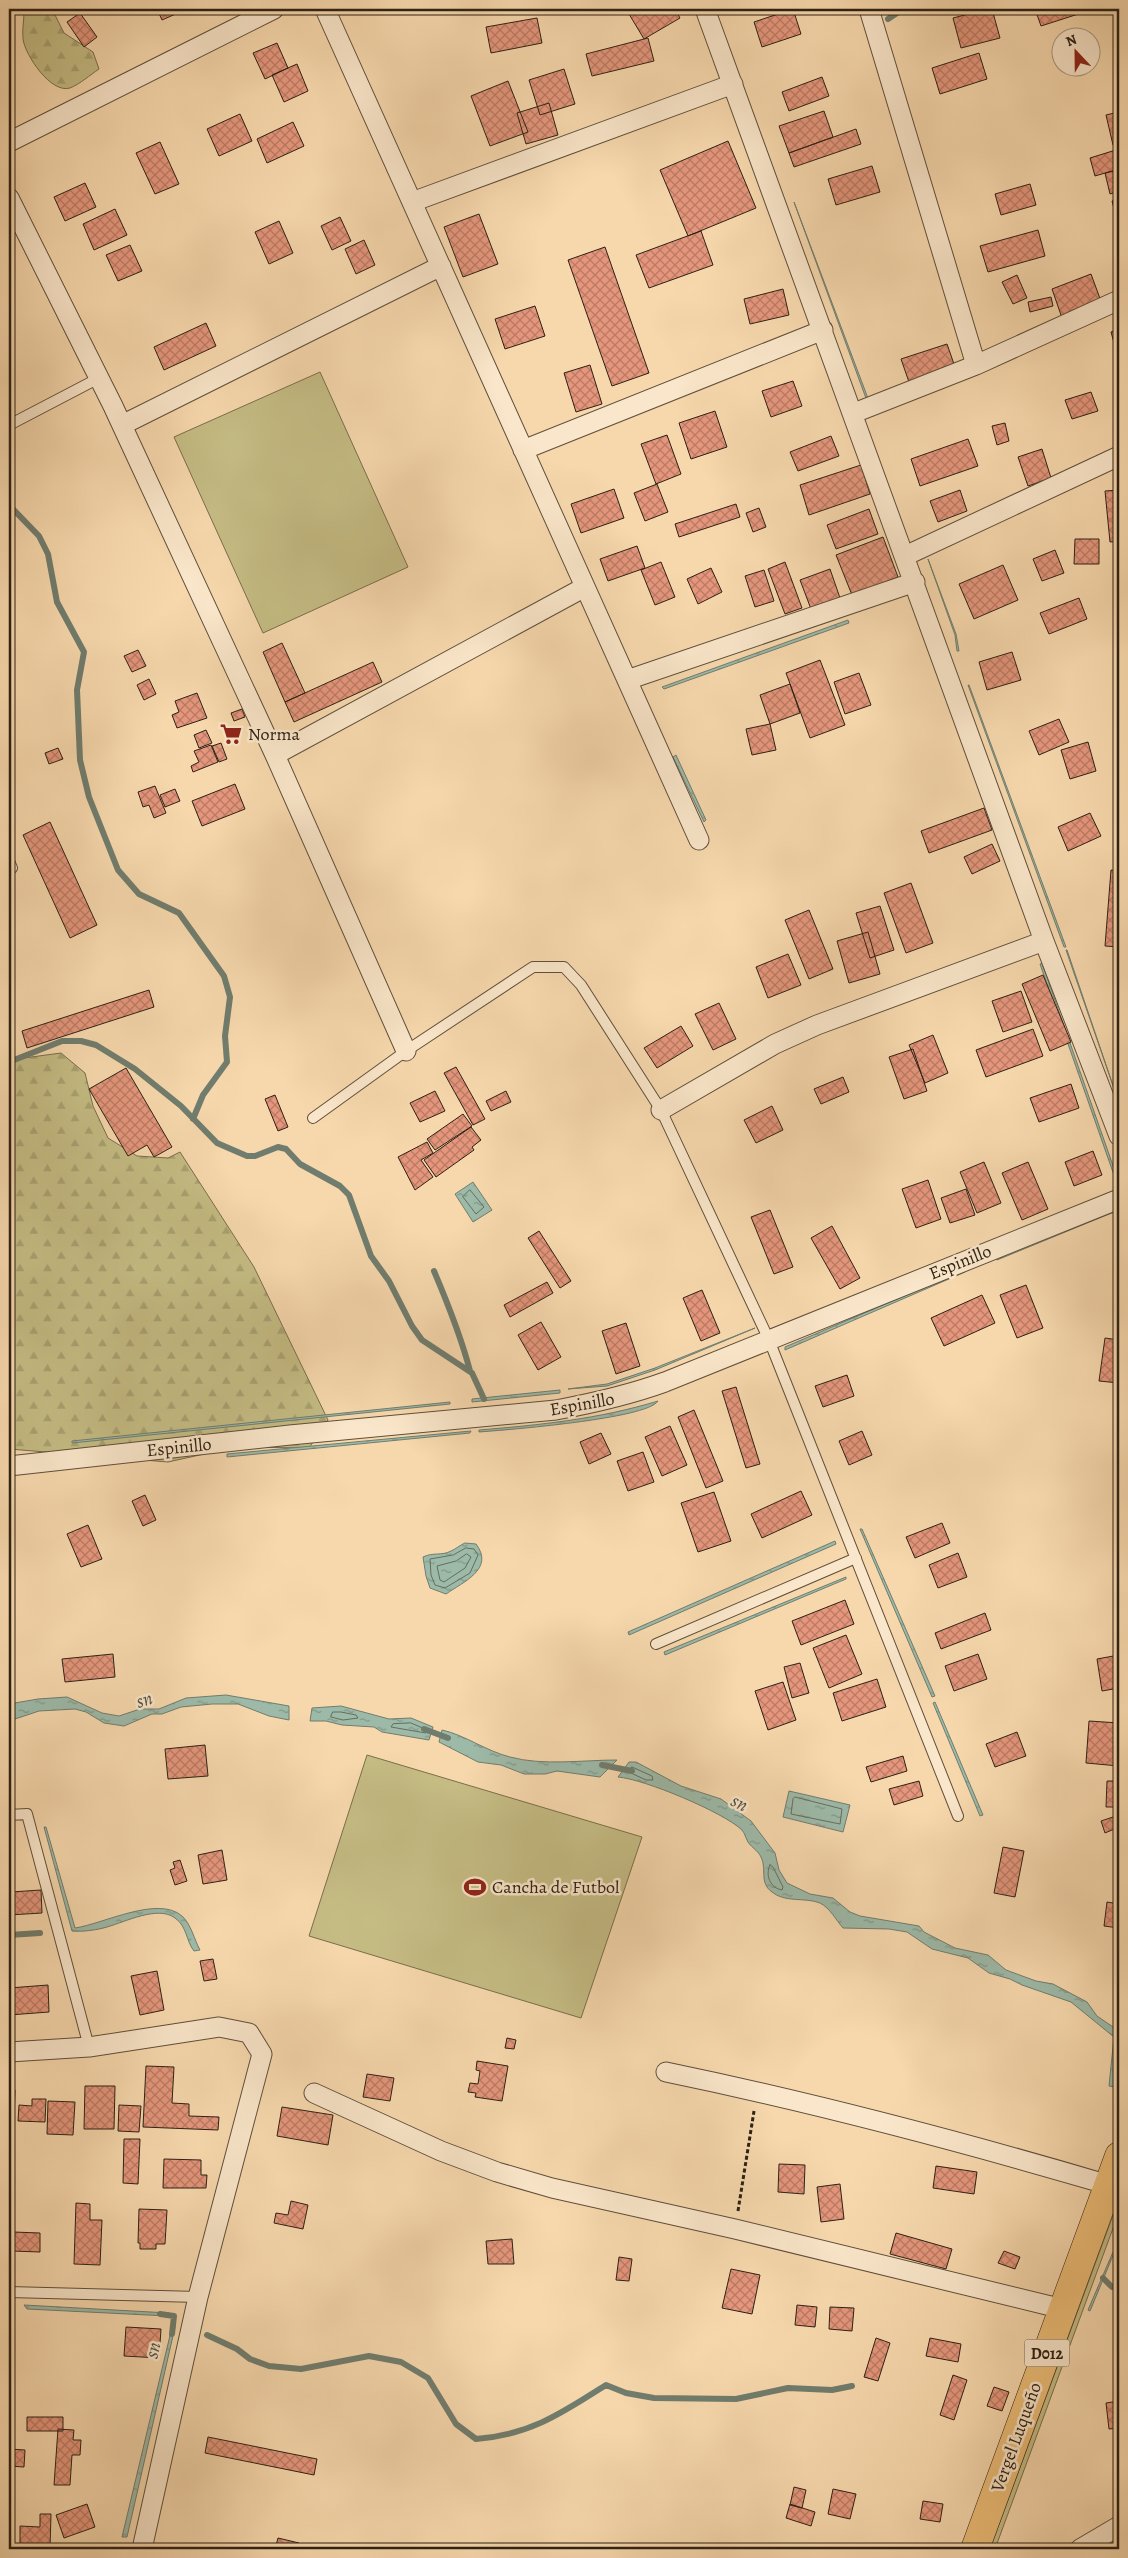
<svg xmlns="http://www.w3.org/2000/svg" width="1128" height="2558" font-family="Alegreya,serif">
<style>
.forest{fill:url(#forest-firs);stroke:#786e4c}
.park{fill:#c5bc84;stroke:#786e4c}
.water{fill:url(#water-ripples);stroke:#707d6e}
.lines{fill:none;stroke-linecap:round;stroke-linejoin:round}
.shore{stroke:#646e5f;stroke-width:1}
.stream{stroke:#707d6e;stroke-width:6}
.building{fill:url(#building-cross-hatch);stroke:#2c2115}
.service-casing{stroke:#5f4f3b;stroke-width:12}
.minor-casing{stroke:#5f4f3b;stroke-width:21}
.primary-casing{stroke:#2c2115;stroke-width:29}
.path{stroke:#2c2115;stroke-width:3;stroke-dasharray:4 2.5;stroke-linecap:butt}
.service{stroke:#fae6ca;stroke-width:10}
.minor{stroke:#fae6ca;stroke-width:19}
.primary{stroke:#ecbc76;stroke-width:28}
.labels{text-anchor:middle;stroke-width:5;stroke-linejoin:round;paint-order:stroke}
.shield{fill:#fae6ca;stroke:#6a5c4b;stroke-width:1}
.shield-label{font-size:16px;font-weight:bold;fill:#2c2115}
.poi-label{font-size:18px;fill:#2c2115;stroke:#fae6ca;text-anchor:start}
.street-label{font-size:18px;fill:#2c2115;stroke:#fae6ca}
.water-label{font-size:19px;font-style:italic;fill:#4e4f41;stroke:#fae6ca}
</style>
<defs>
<pattern id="forest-firs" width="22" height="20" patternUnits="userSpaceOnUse" patternTransform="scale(1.25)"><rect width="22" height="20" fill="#c5bc84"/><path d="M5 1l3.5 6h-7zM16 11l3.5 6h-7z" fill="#a9a171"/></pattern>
<pattern id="water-ripples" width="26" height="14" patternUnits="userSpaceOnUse" patternTransform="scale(1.25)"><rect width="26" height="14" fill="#9dbaa9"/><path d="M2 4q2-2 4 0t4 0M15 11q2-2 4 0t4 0" fill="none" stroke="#809788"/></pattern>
<pattern id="building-cross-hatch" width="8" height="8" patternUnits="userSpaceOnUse" patternTransform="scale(1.25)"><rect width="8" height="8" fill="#e5967c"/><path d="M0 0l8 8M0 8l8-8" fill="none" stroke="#ba7a64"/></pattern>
</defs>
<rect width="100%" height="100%" fill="#f7d8ad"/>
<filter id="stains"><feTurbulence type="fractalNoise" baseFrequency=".004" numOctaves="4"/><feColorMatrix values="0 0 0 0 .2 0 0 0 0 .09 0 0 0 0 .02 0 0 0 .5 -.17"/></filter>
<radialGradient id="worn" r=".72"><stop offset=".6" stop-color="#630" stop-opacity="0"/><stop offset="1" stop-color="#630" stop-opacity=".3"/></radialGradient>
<path class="forest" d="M35,9H52L64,33L93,52L99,69C90,75 80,84 70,88C51,94 25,55 23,39C22,30 24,20 24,12Z
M61,1053L85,1073L93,1106L108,1138L137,1156L168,1158L180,1152L254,1267L328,1420L309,1448L236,1447L168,1462L9,1449V1060Z"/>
<path class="park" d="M320,372L408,567L263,633L174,437Z
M367,1755L642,1837L581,2018L309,1936Z
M1119,2199V2212L995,2549H990Z"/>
<path class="water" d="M794,202L869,401H867Z
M928,559L956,634L959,651H957L955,635Z
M848,620L849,623L664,689L662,687Z
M968,685H969L1066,947H1064Z
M676,755L706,820L704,822L673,757Z
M1066,950H1067L1119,1103Z
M1042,963L1117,1177L1115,1178L1040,964Z
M473,1182L492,1210L473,1222L455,1194Z
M1119,1210L997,1260L996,1258Z
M965,1270V1272L785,1350V1347Z
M755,1328L655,1370L607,1386L568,1389L607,1384L655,1368Z
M560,1390V1393L472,1402V1399Z
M658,1401C647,1419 505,1430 479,1432V1430C540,1425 599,1419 658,1401Z
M450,1402V1404L72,1443V1441Z
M471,1431L470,1433L227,1457V1454Z
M860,1529H862L935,1696L932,1697Z
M835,1541L836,1544L629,1635L628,1632Z
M465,1543L476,1544C495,1569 463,1582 446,1594L430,1588L426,1576L423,1557C433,1552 442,1556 451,1551C456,1549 460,1545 465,1543Z
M846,1577V1579L665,1655L664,1652Z
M226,1695L289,1706V1720L269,1716L238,1704H212L181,1707L162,1714H152L124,1726L104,1723L86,1712L75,1709L39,1711L9,1721V1704L38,1699L67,1697L102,1713L119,1716L140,1709H159L186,1698Z
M935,1702L983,1815L980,1816L933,1703Z
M341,1706L389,1719L411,1718L433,1727L429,1740L382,1732L374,1727L342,1725L326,1721H310L312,1708Z
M442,1730C465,1735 486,1751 510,1757C543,1766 583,1760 617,1760L600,1777L557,1771L545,1774H524L501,1765L478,1762L439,1742Z
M629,1762H636L681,1786L721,1799L751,1821L775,1853L779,1870L787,1883L810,1894L833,1898L850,1912L860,1916L919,1926L924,1932L955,1948L988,1955L1006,1970L1036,1981L1053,1984L1087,2002L1097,2016L1116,2029L1119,2028V2039H1117L1116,2043L1115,2087L1109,2086L1114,2037L1071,2002L1022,1985L1010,1979L989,1973L968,1958L932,1949L907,1932L889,1929L843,1928C836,1920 830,1908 820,1903C805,1897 785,1903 772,1892C759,1883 767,1869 761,1857C758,1850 749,1846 747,1840C745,1836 745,1834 742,1830C723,1812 644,1779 618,1777Z
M789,1791L850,1805L843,1832L783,1817Z
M44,1827H46L75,1928C103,1924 158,1895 182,1916C191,1924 194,1939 200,1950L194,1951C186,1941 187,1926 175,1918C158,1905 125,1922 107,1927C97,1930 83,1932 72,1931Z
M1113,2252L1114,2253L1090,2311L1088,2310Z
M24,2305L169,2313L168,2316L27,2309Z
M172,2327H175L127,2537H122Z"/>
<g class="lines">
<path class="shore" d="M470,1190L484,1207L476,1214L463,1197Z
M466,1548L474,1549L478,1555L470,1573L445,1588L435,1585L431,1575L430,1559L453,1555Z
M467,1554L471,1557L465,1568L444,1582L440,1580L437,1566L456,1561Z
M333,1712H341L356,1715L358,1718L343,1720L331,1717Z
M411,1723L425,1729L426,1733L391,1727L393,1724Z
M632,1767L652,1776L653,1780H646L631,1773Z
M795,1797L842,1809L840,1824L791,1814L793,1799Z
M770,1865L773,1867L783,1887L782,1890C770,1888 765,1875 770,1865Z"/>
<path class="stream" d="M888,19L903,9
M9,505L39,536L48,554L57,602L84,652L77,690L80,760L89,797L118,870L139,894L179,913L224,976L230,997L225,1036L227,1062L203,1095L193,1119
M9,1062L62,1041H81L96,1045L135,1069L181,1106L217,1143L247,1156H255L278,1147L286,1149L300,1164L340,1186L349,1195L371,1256L389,1281L412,1326L422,1340L472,1373L484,1399
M434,1271C448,1304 461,1336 470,1371
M424,1729L448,1738
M602,1765L632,1771
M9,1935L40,1933
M1103,2278L1112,2287L1119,2284
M160,2314L174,2316L172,2334
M207,2335L237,2349L250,2359L269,2366L301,2369L369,2356L401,2362L428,2378L456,2424L476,2439C530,2435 562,2413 606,2385L626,2393L654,2398L736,2399L788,2388L832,2390L852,2386"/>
</g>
<path class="building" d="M157,9H187L162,20Z
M201,9H220L202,14Z
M514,9H537L515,13Z
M626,9H675L680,18L644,39Z
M793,9L801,34L762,47L754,22Z
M988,9H992L1000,38L961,48L953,18Z
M1035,9H1094L1041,26Z
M80,13L97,37L84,47L67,22Z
M537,18L542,43L491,53L486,27Z
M648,38L654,61L592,76L586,54Z
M277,43L288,68L265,79L253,53Z
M979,53L987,79L940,94L932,68Z
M297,64L308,91L284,102L272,75Z
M564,69L575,104L540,115L529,80Z
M822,77L829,96L789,111L782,92Z
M508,81L528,132L490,146L471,96Z
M549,103L558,135L526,144L517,113Z
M824,111L833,137L789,153L779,126Z
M1119,112V143L1113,145L1106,115Z
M240,114L252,141L219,156L207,129Z
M293,122L304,146L267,163L257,139Z
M856,129L861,144L794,167L789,153Z
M728,141L756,208L688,236L660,170Z
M160,142L179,184L155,194L136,153Z
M1119,149V169L1095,176L1090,158Z
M872,166L880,192L836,205L828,179Z
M1119,170V191L1110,194L1105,173Z
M85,183L96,207L65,221L54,197Z
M1030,184L1036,205L1001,215L995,194Z
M1119,199V227L1112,201Z
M115,209L127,235L94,250L83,224Z
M479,214L498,264L463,277L444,227Z
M340,217L351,241L332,250L321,226Z
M279,221L293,253L269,264L255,232Z
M1038,230L1045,256L988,272L980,246Z
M701,231L713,265L649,288L636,255Z
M364,240L375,265L356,274L345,249Z
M130,245L142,271L118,281L106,255Z
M605,247L649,373L612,386L568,260Z
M1091,274L1102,304L1062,318L1052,289Z
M1017,275L1027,298L1013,304L1002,282Z
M783,289L789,315L750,324L744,299Z
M1051,297L1053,306L1030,312L1028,302Z
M535,306L545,336L505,349L495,319Z
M206,323L216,346L164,370L154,347Z
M1119,329V356L1118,357L1111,332Z
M947,344L955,367L909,382L901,359Z
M590,365L602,404L576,412L564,373Z
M793,381L802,406L771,417L762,391Z
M1091,392L1098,411L1072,419L1065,400Z
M715,411L727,447L691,459L679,423Z
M1005,423L1009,441L997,445L992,426Z
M667,435L681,474L656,484L641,444Z
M831,436L839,456L798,471L790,452Z
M968,439L978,466L920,486L911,459Z
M1042,449L1051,478L1028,486L1018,457Z
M861,465L870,494L809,515L800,485Z
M657,484L668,512L645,521L634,493Z
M614,489L624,518L581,533L571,504Z
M960,490L967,511L938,522L930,501Z
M1119,490V541L1110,542L1105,491Z
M736,504L740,517L679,537L675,524Z
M759,508L766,527L753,532L746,513Z
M869,509L878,534L836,549L827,525Z
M883,537L898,577L852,595L836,555Z
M1075,539H1099V564H1074Z
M637,546L645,568L608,581L600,559Z
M1055,550L1064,573L1042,581L1033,559Z
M661,562L675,597L655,605L641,570Z
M785,562L802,608L785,614L768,569Z
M1003,565L1018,600L974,619L959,584Z
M711,568L722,592L698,604L687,579Z
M830,569L840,598L811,609L800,580Z
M764,570L774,601L755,607L745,576Z
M1079,598L1087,619L1049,634L1040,613Z
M282,643L305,693L285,702L263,652Z
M138,650L146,666L132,672L124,656Z
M1012,652L1021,680L987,690L979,662Z
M820,660L845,725L810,738L786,673Z
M373,662L382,682L294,722L285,702Z
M859,673L871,705L845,714L834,682Z
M149,679L156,694L144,700L137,685Z
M790,684L800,713L770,724L760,695Z
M197,693L207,718L177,728L172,715L179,712L175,701Z
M242,709L245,717L234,721L231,713Z
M1059,719L1069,742L1039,755L1029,731Z
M770,724L776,750L752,755L746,729Z
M206,730L212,743L199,748L194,735Z
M1088,742L1096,771L1070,779L1061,750Z
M221,743L227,759L219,762L212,746Z
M211,745L218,762L193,772L191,766L199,762L194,751Z
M58,748L63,759L49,764L45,753Z
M235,784L245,809L202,826L192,801Z
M155,786L166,813L154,818L149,805L143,807L138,792Z
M175,789L180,801L165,807L160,795Z
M984,808L992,830L929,853L921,831Z
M1090,813L1101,836L1068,851L1058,827Z
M50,822L97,925L70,938L23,835Z
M992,844L1000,861L972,874L964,857Z
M1111,870L1119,871V947L1105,946Z
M911,883L933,943L906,953L884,893Z
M880,906L894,950L870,958L856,913Z
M809,910L833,969L809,979L785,920Z
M868,932L880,974L849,983L837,941Z
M788,954L801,985L768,998L756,967Z
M1043,975L1071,1042L1050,1051L1022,984Z
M149,990L154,1007L27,1048L22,1031Z
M1021,991L1032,1022L1003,1032L992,1001Z
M719,1003L736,1039L713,1050L695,1014Z
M681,1026L693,1046L657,1068L644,1048Z
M1033,1029L1043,1056L986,1077L976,1050Z
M933,1035L948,1073L925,1083L909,1045Z
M913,1049L927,1091L904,1099L889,1057Z
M456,1067L485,1119L473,1125L444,1073Z
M126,1068L172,1147L154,1157L147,1145L128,1156L89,1089Z
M843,1077L849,1092L821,1104L814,1089Z
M1071,1084L1079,1108L1039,1122L1030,1098Z
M435,1091L445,1111L420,1122L410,1103Z
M506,1091L511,1102L491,1111L486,1101Z
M275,1095L288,1127L278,1131L265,1099Z
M772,1106L783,1130L756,1143L744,1120Z
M463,1114L472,1126L435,1150L427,1139Z
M471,1127L481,1140L472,1147L474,1150L436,1177L424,1160Z
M427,1142L433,1153L421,1160L433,1177L415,1190L398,1157Z
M1093,1151L1102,1175L1074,1186L1065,1162Z
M984,1162L1001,1203L977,1213L960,1172Z
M1028,1162L1048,1209L1022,1220L1002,1173Z
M928,1180L941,1219L916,1228L902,1189Z
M966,1189L975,1215L950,1223L941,1198Z
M770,1210L793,1267L774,1274L751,1217Z
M832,1226L860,1278L840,1289L811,1238Z
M539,1231L571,1281L560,1288L528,1238Z
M547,1282L553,1293L510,1317L504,1305Z
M1026,1285L1043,1328L1017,1338L1000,1295Z
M702,1290L720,1333L701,1341L683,1298Z
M982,1295L995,1323L944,1346L931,1318Z
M541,1322L561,1357L538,1370L518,1335Z
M626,1323L640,1366L616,1374L602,1331Z
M1105,1338L1119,1340V1383L1099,1381Z
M847,1375L854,1396L823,1407L815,1386Z
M736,1387L760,1464L746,1468L722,1391Z
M694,1410L723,1481L706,1488L678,1417Z
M670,1426L687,1465L662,1476L645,1437Z
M862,1431L872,1455L849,1465L839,1441Z
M601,1433L611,1454L589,1464L580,1442Z
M643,1452L654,1482L628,1491L617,1461Z
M801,1491L812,1515L762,1538L751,1514Z
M714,1492L731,1541L698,1552L681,1503Z
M145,1495L156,1520L143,1526L132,1501Z
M942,1523L950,1543L915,1558L906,1537Z
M88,1525L102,1559L81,1567L67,1534Z
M958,1553L967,1577L938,1588L929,1565Z
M845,1600L854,1624L801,1645L792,1621Z
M985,1613L991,1630L941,1649L935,1633Z
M846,1635L862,1674L829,1688L813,1648Z
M113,1654L115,1677L65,1682L62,1659Z
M978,1654L987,1679L954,1691L945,1666Z
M1119,1655V1688L1102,1691L1097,1659Z
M800,1663L809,1693L792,1698L784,1667Z
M877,1679L886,1707L842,1721L833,1693Z
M783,1682L796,1720L768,1730L755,1691Z
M1089,1721L1119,1723V1766L1086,1763Z
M1017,1732L1026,1756L995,1767L986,1744Z
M205,1745L208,1776L168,1779L165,1749Z
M903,1756L907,1771L871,1782L866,1767Z
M919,1781L923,1796L894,1805L889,1789Z
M1107,1781H1119V1807H1106Z
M1119,1815V1827L1105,1833L1101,1821Z
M1003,1847L1024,1851L1015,1897L994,1893Z
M222,1850L227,1880L203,1884L198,1855Z
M180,1860L187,1881L175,1885L170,1870L175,1868L173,1862Z
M9,1878L11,1892L41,1890L42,1913L9,1915Z
M1107,1902L1119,1904V1928L1104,1926Z
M213,1959L217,1979L204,1981L200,1961Z
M157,1971L164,2010L140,2015L131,1976Z
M48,1985L49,2012L9,2015V1988Z
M507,2038L516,2040L514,2049L505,2048Z
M477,2061L508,2066L502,2101L475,2097L476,2093L468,2092L470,2083L478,2084L480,2071L476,2070Z
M146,2066L174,2067L172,2103L189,2104V2116L219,2117L218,2130L143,2127Z
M367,2074L394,2078L390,2101L363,2097Z
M85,2086H115L114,2129H84Z
M9,2090H15L14,2119H9Z
M32,2099H46L45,2122L18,2121L19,2105L32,2106Z
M48,2101L75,2102L73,2135L47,2134Z
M119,2105L141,2106L139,2132L118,2131Z
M282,2107L333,2115L328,2145L277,2136Z
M124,2139H140L138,2184L123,2183Z
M164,2159L201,2160V2175H207L206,2188H163Z
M779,2164L805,2165L804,2194L778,2192Z
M936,2166L977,2172L974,2194L933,2188Z
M840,2184L844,2219L821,2222L817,2187Z
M291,2201L308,2205L303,2229L274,2223L276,2213L288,2215Z
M76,2203L90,2204V2220H102L100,2265L74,2264Z
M9,2208H13V2230H9Z
M139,2209L167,2210L165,2244H156V2249H140V2243H138Z
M13,2232L40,2233V2252L12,2251Z
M896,2233L952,2249L946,2269L890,2254Z
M512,2239L514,2264H488L486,2241Z
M1004,2251L1020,2257L1015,2269L998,2263Z
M619,2257L632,2259L629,2281L616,2280Z
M731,2269L760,2275L752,2314L722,2308Z
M797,2305L817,2307L815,2327L795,2325Z
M830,2307L854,2308L852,2331L829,2329Z
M1119,2310V2330L1116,2311Z
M126,2327L161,2329L159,2358L124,2356Z
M876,2338L890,2343L878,2381L864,2377Z
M930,2338L961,2344L958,2362L926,2356Z
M953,2375L967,2380L954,2420L940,2415Z
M994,2387L1009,2392L1002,2411L987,2406Z
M1119,2401V2428L1109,2429L1106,2403Z
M27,2417H63V2431H27Z
M58,2429L74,2430L73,2440H81L80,2455H72L70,2485H54Z
M208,2437L317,2459L314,2475L205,2453Z
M9,2449L25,2450L24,2467L9,2466Z
M794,2487L806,2490L802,2508L790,2505Z
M833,2489L856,2494L850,2519L828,2514Z
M923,2501L943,2504L940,2522L920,2519Z
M87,2504L95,2527L64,2538L56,2515Z
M790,2504L815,2512L811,2526L786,2518Z
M40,2514H51L50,2549H20V2526L40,2527Z
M278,2538L299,2543L298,2549H275Z"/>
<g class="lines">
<g class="service-casing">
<path id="service" d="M9,425L99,378
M9,861L12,868
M313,1118L406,1051L533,967H564L581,985L661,1110L769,1340L958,1816
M656,1644L856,1558
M9,1815L27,1814L89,2047
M9,2292L198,2297"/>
</g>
<g class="minor-casing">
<path id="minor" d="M325,9L699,840
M705,9L1044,941L1119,1136
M869,9L976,365
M9,142L274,9
M9,198L113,406L275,755L406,1051
M412,202L733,84
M854,413L976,365L1119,300
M122,425L441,266
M523,450L823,330
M905,556L1119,456
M627,680L915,582
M275,755L585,587
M661,1110L775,1044L817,1025L1044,941
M9,1466L290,1435L556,1410C594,1403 629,1395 665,1382L1119,1199
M9,2052L89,2047L219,2027L249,2033L262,2054L198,2297L142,2549
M666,2072C816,2103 963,2142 1109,2185
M314,2093L441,2151L497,2172L552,2188L735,2229L1063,2309
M1080,2549L1119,2526"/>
</g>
<g class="primary-casing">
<path id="primary" d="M975,2549L1119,2156"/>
</g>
<path class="path" d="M738,2211L754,2111"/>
<use href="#service" class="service"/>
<use href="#minor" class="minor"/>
<use href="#primary" class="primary"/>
</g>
<defs>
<g id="supermarket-bare" transform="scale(1.725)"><path d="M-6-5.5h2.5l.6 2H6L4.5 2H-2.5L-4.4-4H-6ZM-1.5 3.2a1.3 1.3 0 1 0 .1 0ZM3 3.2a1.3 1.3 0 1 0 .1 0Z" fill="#8f2418" stroke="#fae6ca" stroke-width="2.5" paint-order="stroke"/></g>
<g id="stadium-bare" transform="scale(1.725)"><path d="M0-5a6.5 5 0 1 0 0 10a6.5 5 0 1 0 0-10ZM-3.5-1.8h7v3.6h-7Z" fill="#8f2418" stroke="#fae6ca" stroke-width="2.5" paint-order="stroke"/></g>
</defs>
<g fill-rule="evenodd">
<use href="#supermarket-bare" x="231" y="734"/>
<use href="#stadium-bare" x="475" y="1887"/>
</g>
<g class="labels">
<rect class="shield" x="1024.5" y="2339.5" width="45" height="27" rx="4"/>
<g class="shield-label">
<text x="1047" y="2359">D012</text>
</g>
<g class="poi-label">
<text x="248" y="740">Norma</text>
<text x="492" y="1893">Cancha de Futbol</text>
</g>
<g class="street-label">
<text transform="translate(960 1262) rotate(-22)" y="6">Espinillo</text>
<text transform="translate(582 1404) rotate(-10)" y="6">Espinillo</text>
<text transform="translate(179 1447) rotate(-6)" y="6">Espinillo</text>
<text transform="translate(1016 2437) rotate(-70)" y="6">Vergel Luqueño</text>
</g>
<g class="water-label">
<text transform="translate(144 1699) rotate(-18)" y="7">sn</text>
<text transform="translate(740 1802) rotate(26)" y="7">sn</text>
<text transform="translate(152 2350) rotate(-77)" y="7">sn</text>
</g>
</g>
<rect width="1128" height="2558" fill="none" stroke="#f7d8ad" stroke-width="30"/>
<rect x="10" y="10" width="1108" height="2538" fill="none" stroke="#2c2115" stroke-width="2.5"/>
<rect x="15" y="15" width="1098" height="2528" fill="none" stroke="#2c2115"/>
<g transform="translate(1076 52) rotate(338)"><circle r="24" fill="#fae6ca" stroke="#a89782"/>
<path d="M0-4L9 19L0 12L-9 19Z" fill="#8f2418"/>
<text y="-8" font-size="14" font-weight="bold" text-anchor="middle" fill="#2c2115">N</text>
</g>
<rect width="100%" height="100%" filter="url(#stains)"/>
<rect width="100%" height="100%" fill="url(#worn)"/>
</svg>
